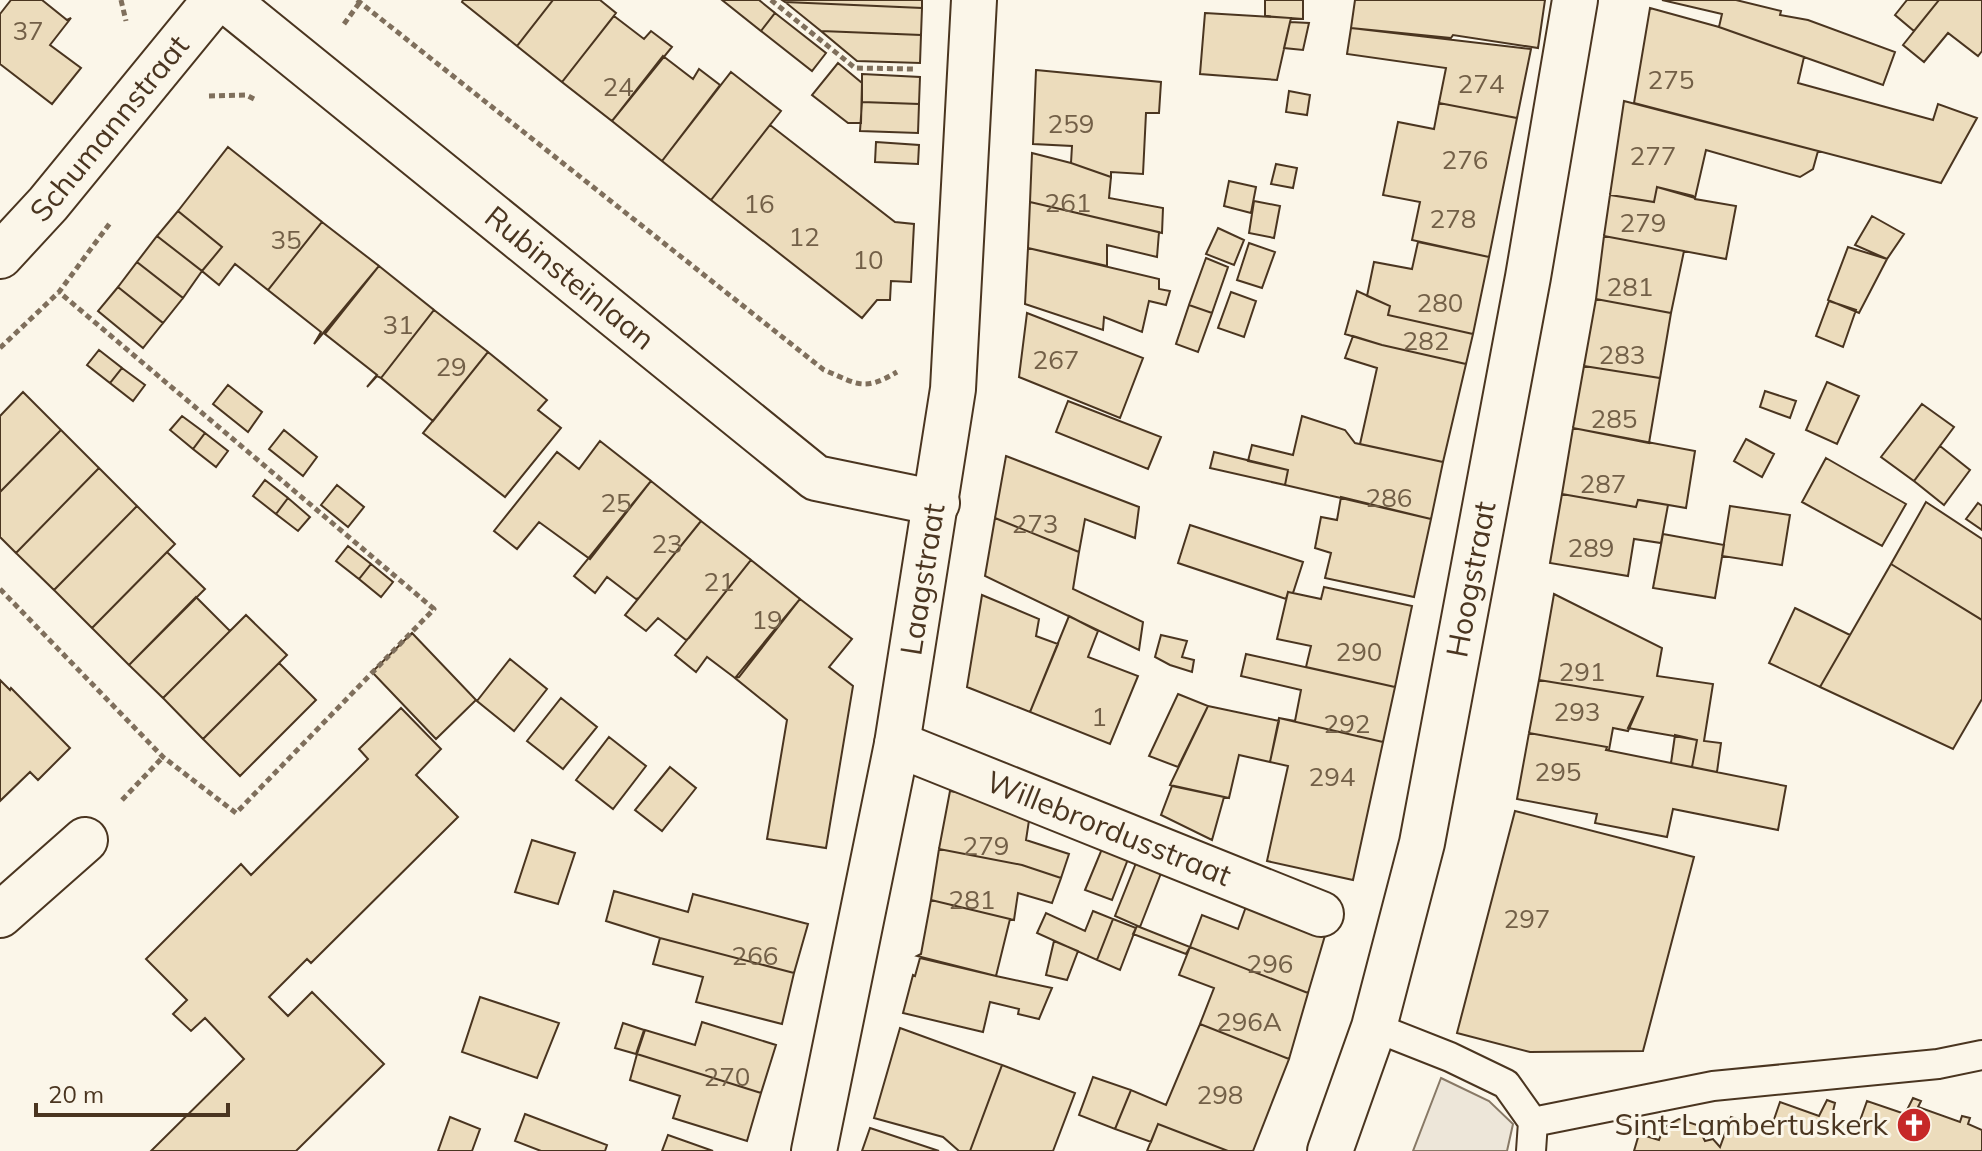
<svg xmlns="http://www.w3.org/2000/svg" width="1982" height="1151" font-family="Mulish,sans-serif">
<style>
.green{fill:#ede6d9;stroke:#887966;stroke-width:2}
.building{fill:#ecdcbc;stroke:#4a3520;stroke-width:2}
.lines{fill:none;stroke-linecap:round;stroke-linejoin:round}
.lane-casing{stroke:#4a3520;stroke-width:32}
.street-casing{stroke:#4a3520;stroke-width:48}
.secondary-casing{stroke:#4a3520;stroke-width:48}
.path{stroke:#7f6f5c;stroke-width:5;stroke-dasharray:6 4;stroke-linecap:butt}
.lane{stroke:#fbf6e9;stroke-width:28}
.street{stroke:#fbf6e9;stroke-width:44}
.secondary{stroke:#fbf6e9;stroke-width:44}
.labels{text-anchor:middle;stroke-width:6;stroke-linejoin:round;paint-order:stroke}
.number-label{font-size:26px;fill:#725f47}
.street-label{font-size:30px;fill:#4a3520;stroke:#fbf6e9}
.poi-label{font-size:30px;fill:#4a3520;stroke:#fbf6e9;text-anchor:end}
</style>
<rect width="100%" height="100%" fill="#fbf6e9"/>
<path class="green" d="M1441,1078L1489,1101L1513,1124L1507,1151H1413Z"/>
<path class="building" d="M11,0H42L67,20L71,18L50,45L81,68L52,104L0,64V14Z
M463,0H553L517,46L462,2Z
M553,0H600L616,13L562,82L517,46Z
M722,0H759L775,13L761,31Z
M782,0H922V8L785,2Z
M1265,0H1303V19L1265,16Z
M1355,0H1545L1538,48L1453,35L1451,38L1351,28Z
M1662,0H1736L1781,11L1780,15L1808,20L1895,52L1883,85L1719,27L1722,14Z
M1907,0H1939L1914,31L1895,15Z
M1939,0H1982V51L1978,56L1948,33L1924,62L1903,45Z
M785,2L922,8L921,35L821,31Z
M1650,8L1719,27L1804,57L1798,83L1933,120L1938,104L1977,118L1941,183L1634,103Z
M775,13L826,53L812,71L761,31Z
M1205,13L1291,18L1277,80L1200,74Z
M614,16L644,39L651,31L672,47L612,121L562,82Z
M1290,22L1309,23L1303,50L1284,48Z
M1351,28L1531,49L1517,118L1439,103L1446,68L1347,54Z
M821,31L921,35L920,63L857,61Z
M663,56L693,79L699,69L720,85L662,161L612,121Z
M838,63L862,83L861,123H848L812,95Z
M1036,70L1161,82L1159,113H1146L1143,174L1111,172V177L1071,163L1072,146L1033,144Z
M731,72L781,111L711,200L662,161Z
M862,74L920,77L919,104L862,102Z
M1289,91L1310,95L1307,115L1286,112Z
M1624,101L1818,151L1813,169L1800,177L1706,150L1695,198L1657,187L1654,202L1610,195Z
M862,102L919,104L918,133L860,131Z
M1439,103L1517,118L1489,257L1412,240L1420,202L1383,195L1398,122L1434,129Z
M770,125L895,222L914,224L911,282L891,281L890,300H877L862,318L711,200Z
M876,142L919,145L918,164L875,162Z
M228,147L322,222L268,290L235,264L219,285L202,271L222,247L178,211Z
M1032,153L1071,163L1111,177L1109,198L1163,208L1162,233L1030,202Z
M1276,164L1297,168L1293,188L1271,184Z
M1229,181L1256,187L1251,213L1224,206Z
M1657,187L1693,196L1695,199L1736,206L1726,259L1604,236L1610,195L1654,202Z
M1254,201L1280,206L1274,238L1249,233Z
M1030,202L1159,232L1157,257L1107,245V266L1028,248Z
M178,211L222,247L202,271L157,236Z
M1872,216L1904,234L1887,259L1855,245Z
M322,222L379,266L314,344L321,332L268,290Z
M1218,228L1244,240L1234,265L1206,254Z
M157,236L202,271L183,298L137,262Z
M1604,236L1684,251L1671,313L1596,299Z
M1418,242L1489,257L1473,334L1388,315L1390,306L1367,296L1374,262L1412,269Z
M1249,243L1275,252L1262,288L1237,280Z
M1848,247L1887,259L1859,313L1828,300Z
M1028,248L1159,279V289L1170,291L1166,305L1149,301L1142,332L1104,317L1103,330L1025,304Z
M1206,258L1228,267L1212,313L1189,305Z
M137,262L183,298L163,323L118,287Z
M379,266L434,310L381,378L377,376L367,387L377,375L325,334Z
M118,287L163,323L143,348L98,311Z
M1357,291L1390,306L1388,315L1473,334L1466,364L1382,345L1345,334Z
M1231,292L1256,301L1244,337L1218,328Z
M1596,299L1671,313L1660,378L1584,366Z
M1829,301L1856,310L1843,347L1816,336Z
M1189,305L1212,313L1198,352L1176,344Z
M434,310L488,352L433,421L381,378Z
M1027,313L1143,358L1120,418L1019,377Z
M1353,336L1382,345L1466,364L1443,462L1360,444L1377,368L1345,358Z
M99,350L122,368L110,383L87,365Z
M488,352L547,400L538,410L561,428L505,497L423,433Z
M1584,366L1660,378L1649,443L1573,428Z
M122,368L145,385L133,401L110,383Z
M1827,382L1859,396L1837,444L1806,430Z
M228,385L262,412L248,432L213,404Z
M1765,391L1796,401L1790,418L1760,407Z
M23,392L61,430L0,492V416Z
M1068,401L1161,437L1148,469L1056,432Z
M1922,404L1954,427L1914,481L1881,457Z
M182,416L205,433L193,449L170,430Z
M1302,416L1345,430L1355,443L1443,462L1431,519L1285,485L1288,470L1248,461L1252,445L1293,455Z
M1573,428L1695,451L1686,508L1640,500H1638L1636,507L1562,494Z
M61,430L99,468L16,553L0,537V492Z
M284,430L317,457L303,476L269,449Z
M205,433L228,451L216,467L193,449Z
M1746,439L1774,454L1762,477L1734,461Z
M600,441L651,481L590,559L539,522L517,549L494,531L557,452L579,469Z
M1940,446L1970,470L1944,505L1914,481Z
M1214,452L1288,470L1285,485L1210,468Z
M1006,456L1139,507L1135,538L1085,519L1079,552L995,518Z
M1826,458L1906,504L1882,546L1802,502Z
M99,468L137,506L54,590L16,553Z
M265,480L288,498L276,514L253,496Z
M651,481L701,521L639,598L636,599L607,577L595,593L574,576Z
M337,485L364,507L348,527L321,505Z
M1562,494L1636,507L1638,500L1668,505L1661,543L1634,539L1628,576L1550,563Z
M1341,497L1431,519L1414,597L1325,578L1331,553L1315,548L1321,517L1337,520Z
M288,498L310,517L298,531L276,514Z
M1926,502L1982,539V620L1891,564Z
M1978,503L1982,506V530L1966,519Z
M137,506L175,544L92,628L54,590Z
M1730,506L1790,515L1782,565L1722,556Z
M995,518L1079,552L1073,589L1143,622L1139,650L985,576Z
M701,521L751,560L689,638L686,640L658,618L646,631L625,615Z
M1190,525L1303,562L1293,593L1288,592L1286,599L1178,563Z
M1663,534L1724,545L1715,598L1653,588Z
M348,546L371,564L359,579L336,561Z
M167,552L205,589L129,665L92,628Z
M751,560L800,599L739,677L735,678L707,657L696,672L675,655Z
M371,564L393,582L381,597L359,579Z
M1891,564L1982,620V699L1953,749L1820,687Z
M1324,587L1412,606L1395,687L1306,667L1311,646L1277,639L1288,592L1321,599Z
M1554,594L1662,648L1657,676L1713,684L1704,741L1721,743L1717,772L1692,767L1697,740L1628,728L1643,697L1539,680Z
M982,595L1039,619L1036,636L1058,644L1030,712L967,687Z
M196,597L230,631L163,698L129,665Z
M800,599L852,639L829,667L853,686L826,848L767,839L787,720L735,678Z
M1795,608L1850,635L1820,687L1769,663Z
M246,615L287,655L203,739L163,698Z
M1069,616L1098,631L1088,657L1138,676L1110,744L1030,712Z
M412,633L476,700L436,739L372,672Z
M1161,635L1187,641L1182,657L1194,660L1192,672L1170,665L1155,657Z
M1246,654L1395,687L1383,742L1279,718L1295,721L1301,690L1241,676Z
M510,659L547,689L514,731L477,701Z
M279,663L316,700L240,776L203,739Z
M0,680L10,690L11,688L70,748L38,780L30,772L0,801Z
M1539,680L1643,697L1628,731L1613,728L1609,750H1606L1607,747L1529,733Z
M1178,694L1208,706L1178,767L1149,756Z
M561,698L597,727L563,769L527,741Z
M1208,706L1279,721L1270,762L1239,755L1229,798L1170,785Z
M401,708L441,749L416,775L458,817L311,963L307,959L269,997L288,1016L312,992L384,1064L296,1151H151L244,1059L205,1018L191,1031L173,1014L187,1000L146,959L241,864L251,875L368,759L359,749Z
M1279,718L1383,742L1353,880L1267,861L1288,766L1270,762Z
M1529,733L1607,747L1606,750L1786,786L1778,830L1673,809L1667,837L1595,823L1597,814L1517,799Z
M1675,735L1697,740L1692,767L1671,763Z
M609,737L646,766L613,809L576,780Z
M670,767L696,788L662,831L635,810Z
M1172,786L1224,797L1212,840L1161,815Z
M950,791L988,798L1030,814L1026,840L1069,854L1061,878L1022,865L939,849Z
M1515,811L1694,857L1643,1051L1530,1052L1457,1033Z
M532,840L575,853L558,904L515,892Z
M1104,844L1130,854L1112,900L1085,890Z
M939,849L1022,865L1061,878L1052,903L1018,893L1014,920L931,900Z
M1138,858L1163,868L1140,927L1115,916Z
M614,891L688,912L693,894L808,924L794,973L660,938L606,921Z
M931,900L1010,919L996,976L917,956L921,954Z
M1248,901L1326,932L1308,993L1190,947L1202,915L1238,929Z
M1093,911L1113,919L1097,960L1037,933L1046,913L1085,931Z
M1113,919L1136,928L1120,970L1097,960Z
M1137,926L1190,947L1186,954L1133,934Z
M660,938L794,973L782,1024L696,1002L703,977L653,964Z
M1054,941L1078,951L1067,980L1046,975Z
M1190,947L1308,993L1289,1059L1200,1024L1214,988L1179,975Z
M920,958L996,976L1052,988L1039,1019L1018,1014L1019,1009L990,1002L983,1032L903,1013L913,975L915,976Z
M480,997L559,1023L537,1078L462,1052Z
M702,1022L776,1045L761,1093L637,1054L645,1030L695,1045Z
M623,1023L644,1030L636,1054L615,1048Z
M1200,1024L1289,1059L1253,1151H1228L1158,1124L1151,1142L1115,1129L1131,1090L1166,1105Z
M900,1028L1002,1065L970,1151H959L943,1137L874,1118Z
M637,1054L761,1093L747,1141L673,1118L680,1096L630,1080Z
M1002,1065L1075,1093L1053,1151H970Z
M1093,1077L1131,1090L1115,1129L1079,1115Z
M1913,1098L1921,1101L1918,1107L1960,1122L1962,1116L1970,1118L1968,1124L1982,1130V1151H1634L1639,1134L1659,1140L1664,1127L1679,1119L1697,1125L1705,1141L1713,1139L1720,1147L1731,1117L1770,1131L1780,1102L1819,1116L1827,1100L1835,1103L1831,1120L1857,1129L1867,1101L1905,1114Z
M525,1114L607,1145L605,1151H541L515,1141Z
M450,1117L480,1129L472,1151H438Z
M1158,1124L1228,1151H1147Z
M870,1128L939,1151H862Z
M668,1135L713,1151H662Z"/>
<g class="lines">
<g class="lane-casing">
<path id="lane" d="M1374,1027L1450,1057L1506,1084L1533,1122L1531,1151
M1533,1122L1713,1086L1938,1064L1982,1055"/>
</g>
<g class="street-casing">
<g id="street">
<path id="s1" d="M226,0L816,478L937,503"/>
<path id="s2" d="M0,256L48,204L215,0"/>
<path id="s3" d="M897,744L1321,914"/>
<path d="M0,915L85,840"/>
<path id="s4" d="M814,1151L897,744L953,389L974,0"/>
</g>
</g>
<g class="secondary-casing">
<g id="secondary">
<path id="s5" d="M1330,1151L1374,1027L1422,843L1528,277L1575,0"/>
</g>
</g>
<path class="path" d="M121,0L126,21
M357,0L824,370C858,384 863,392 897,372
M771,0L855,68L914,69
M344,24L360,2
M209,96L246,95L254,99
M0,348L59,292L110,223
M0,589L163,757L236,813L434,609L59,292
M122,800L163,757"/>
<use href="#lane" class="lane"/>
<use href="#street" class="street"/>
<use href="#secondary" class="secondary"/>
</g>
<defs>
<g id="church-disc" transform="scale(1.8)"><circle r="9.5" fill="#c62828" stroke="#fbf6e9"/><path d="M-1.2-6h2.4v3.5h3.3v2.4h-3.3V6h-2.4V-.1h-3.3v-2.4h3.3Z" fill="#fff"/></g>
</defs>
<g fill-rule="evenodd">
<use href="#church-disc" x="1914" y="1125"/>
</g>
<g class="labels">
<g class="number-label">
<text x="28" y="40">37</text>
<text x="1671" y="89">275</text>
<text x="1481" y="93">274</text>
<text x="618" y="96">24</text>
<text x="1071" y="133">259</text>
<text x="1653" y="165">277</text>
<text x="1465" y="169">276</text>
<text x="1068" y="212">261</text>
<text x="759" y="213">16</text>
<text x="1453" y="228">278</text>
<text x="1643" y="232">279</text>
<text x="804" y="246">12</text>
<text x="286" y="249">35</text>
<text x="868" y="269">10</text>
<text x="1630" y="296">281</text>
<text x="1440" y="312">280</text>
<text x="398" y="334">31</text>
<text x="1426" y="350">282</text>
<text x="1622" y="364">283</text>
<text x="1056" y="369">267</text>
<text x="451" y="376">29</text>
<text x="1614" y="428">285</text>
<text x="1603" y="493">287</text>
<text x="1389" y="507">286</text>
<text x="616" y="512">25</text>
<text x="1035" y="533">273</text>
<text x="667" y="553">23</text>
<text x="1591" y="557">289</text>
<text x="719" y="591">21</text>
<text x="767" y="629">19</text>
<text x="1359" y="661">290</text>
<text x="1582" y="681">291</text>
<text x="1577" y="721">293</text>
<text x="1099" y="726">1</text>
<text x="1347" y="733">292</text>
<text x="1558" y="781">295</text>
<text x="1332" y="786">294</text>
<text x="986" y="855">279</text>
<text x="972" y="909">281</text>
<text x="1527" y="928">297</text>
<text x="755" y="965">266</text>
<text x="1270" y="973">296</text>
<text x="1249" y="1031">296A</text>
<text x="727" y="1086">270</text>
<text x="1220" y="1104">298</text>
</g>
<g class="street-label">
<text dy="10" stroke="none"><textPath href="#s2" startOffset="168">Schumannstraat</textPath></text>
<text dy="10" stroke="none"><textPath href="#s1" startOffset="442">Rubinsteinlaan</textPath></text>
<text dy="10" stroke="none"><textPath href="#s4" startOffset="582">Laagstraat</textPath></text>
<text dy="10" stroke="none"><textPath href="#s5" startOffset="590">Hoogstraat</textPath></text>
<text dy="10" stroke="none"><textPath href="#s3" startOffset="228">Willebrordusstraat</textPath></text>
</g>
<g class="poi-label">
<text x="1888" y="1135">Sint-Lambertuskerk</text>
</g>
</g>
<path d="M36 1103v12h192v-12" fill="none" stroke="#4a3520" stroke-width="4"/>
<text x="48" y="1103" font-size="24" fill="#4a3520" stroke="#fbf6e9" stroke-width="6" paint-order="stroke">20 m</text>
</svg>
